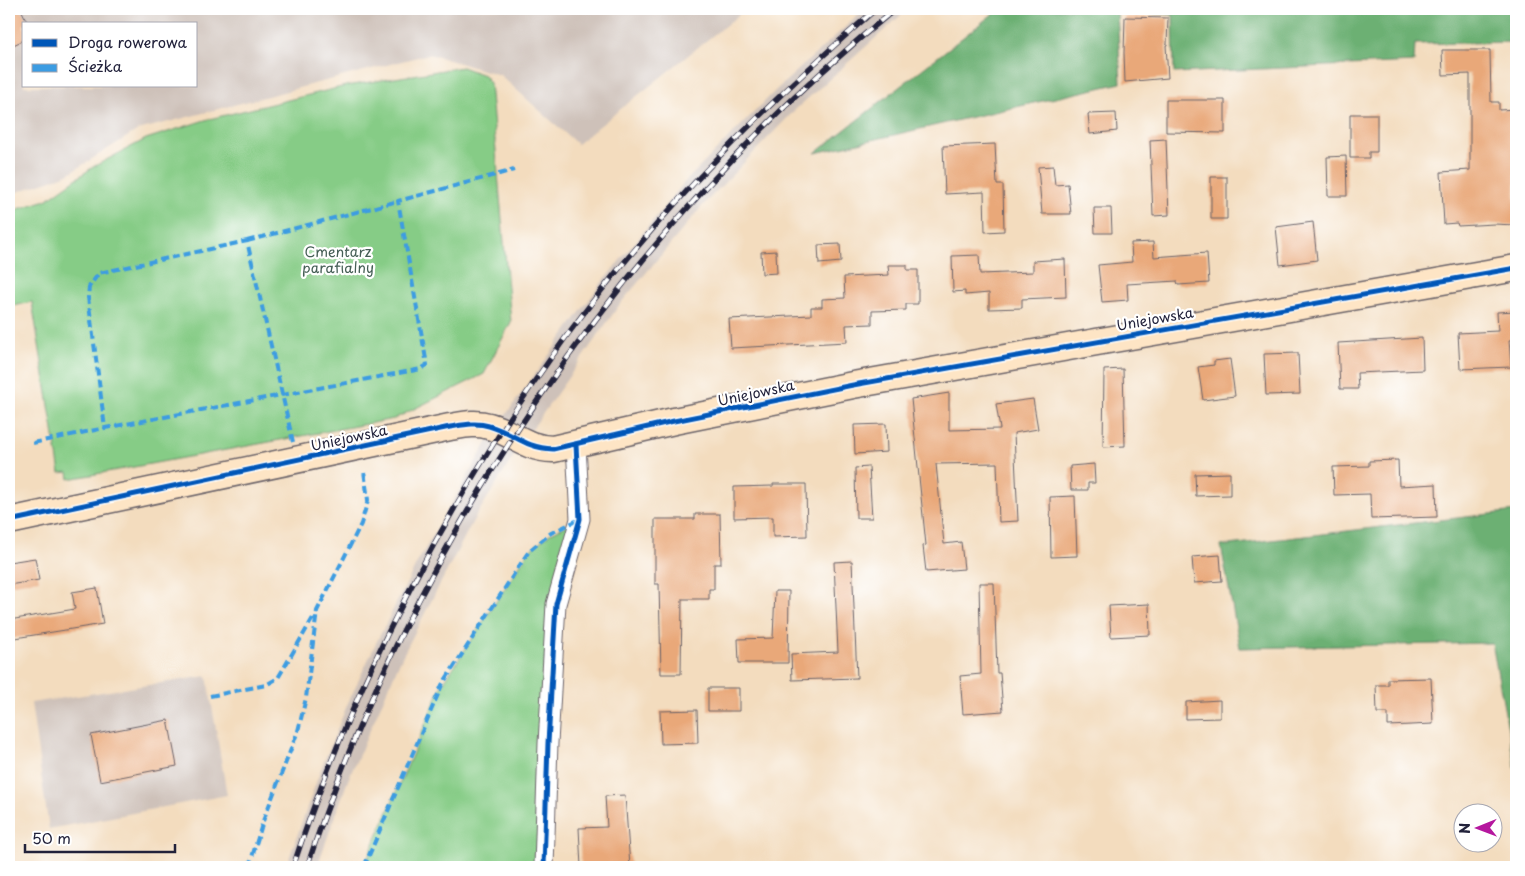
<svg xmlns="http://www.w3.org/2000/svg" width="1525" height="876" font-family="'Playpen Sans',sans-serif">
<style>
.industrial{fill:#cec1b9;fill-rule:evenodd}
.green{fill:#86cc86;stroke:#547760}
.forest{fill:#6cb073;stroke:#476957}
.building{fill:#e9a879}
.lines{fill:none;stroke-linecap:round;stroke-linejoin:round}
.minor-casing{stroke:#6b6369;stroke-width:21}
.secondary-casing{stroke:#6b6369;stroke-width:29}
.minor{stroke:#fff;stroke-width:19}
.secondary{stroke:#fee5c5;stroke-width:26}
.rail-casing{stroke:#22223b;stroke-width:5.5}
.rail{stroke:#fff;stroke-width:4;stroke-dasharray:11;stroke-linecap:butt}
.quiet{stroke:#3c9ce2;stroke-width:4;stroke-dasharray:8 4;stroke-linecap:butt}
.cycleway-casing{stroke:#fff;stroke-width:8}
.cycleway{stroke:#0057b8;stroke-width:5}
.labels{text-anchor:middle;stroke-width:4.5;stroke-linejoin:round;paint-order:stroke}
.park-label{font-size:14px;fill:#455e55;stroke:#fff}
.street-label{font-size:14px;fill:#22223b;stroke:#fff}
</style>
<rect width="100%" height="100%" fill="#fff"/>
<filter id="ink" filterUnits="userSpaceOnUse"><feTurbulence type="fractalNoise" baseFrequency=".02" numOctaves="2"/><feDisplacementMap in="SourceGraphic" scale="10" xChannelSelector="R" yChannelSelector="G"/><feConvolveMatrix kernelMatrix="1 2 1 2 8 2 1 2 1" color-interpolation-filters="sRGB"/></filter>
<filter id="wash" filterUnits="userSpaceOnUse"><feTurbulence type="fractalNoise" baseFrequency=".0096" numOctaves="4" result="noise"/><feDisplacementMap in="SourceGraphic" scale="20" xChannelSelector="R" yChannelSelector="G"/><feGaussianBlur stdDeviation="1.12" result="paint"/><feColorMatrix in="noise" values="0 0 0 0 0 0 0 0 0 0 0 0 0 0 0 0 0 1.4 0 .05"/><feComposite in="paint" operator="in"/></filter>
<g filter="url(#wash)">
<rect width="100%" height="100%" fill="#f3dcbe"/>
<path class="industrial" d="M9,9H746L577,144L500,75L429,54L138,130L68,174L9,195ZM24,24H196V86H24Z
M865,9H908L796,109L704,204L620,304L525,439L500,423L599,286L683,184L777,89Z
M491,436L516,452L473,521L402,657L348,780L317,867H286L321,769L348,703L376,643L418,561Z
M207,676L227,795L49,829L31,703Z"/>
<path class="green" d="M462,67L484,75L490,83L511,322L484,374L394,419L69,479L68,472L60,473L32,302L9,307V212L46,200L93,167L146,139L205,120L346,86Z
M580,519L556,604L544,867H364L442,685L529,551L551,533Z"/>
<path class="forest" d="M999,9H1516V42L1415,44L1414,62L1174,73L1173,15L1117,12L1121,83L815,153Z
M1516,511V772L1492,643L1240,648L1221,546Z"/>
<g id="blocks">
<path class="building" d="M9,9H21L28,24H24V40L9,47Z
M1125,17L1168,18L1167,45H1166L1168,78L1125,82L1124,53Z
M1442,50H1490L1491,102H1499V110L1516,109L1515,225L1494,224L1458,226L1457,223L1444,224L1441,172L1470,170V74L1443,75Z
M1166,100H1225V133L1166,132Z
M1116,113L1117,131L1090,134L1088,114Z
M1350,114H1377V152H1369V158H1350Z
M1166,139L1169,215L1153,216L1150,140Z
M995,144L997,185H1003L1004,231L985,232L984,192L945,194L943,146Z
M1346,156L1347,196H1328L1327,157Z
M1053,166L1055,185L1068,184L1071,214H1042L1038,167Z
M1211,177H1227V219H1211Z
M1094,208H1111L1112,233H1095Z
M1313,222L1317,260L1280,265L1276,227Z
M1153,242L1154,257L1207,253L1209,283L1178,285L1177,281L1127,284L1128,300L1102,302L1098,265L1132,262L1131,243Z
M840,244L841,262L819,264L818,245Z
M776,251L777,273L762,274L761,252Z
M979,255L980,274L1033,272V261L1065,259L1066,297L1022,299V308L989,309V293L965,295V291L953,292L952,256Z
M888,265H907V270H918V304H906V310L872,311V324L846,325L847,342L731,348L729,319L811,315V307H822V299L845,298L844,277L889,275Z
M1516,311V339L1509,340L1511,367L1460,369L1458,333L1498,331L1497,312Z
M1422,338L1423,370L1357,373L1358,389H1340L1338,343Z
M1298,353L1300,394L1266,395L1264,354Z
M1230,359L1235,396L1203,400L1198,367L1214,365V361Z
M1123,369L1125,446L1103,447L1104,370Z
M949,393V430L1000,429L996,404L1033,399L1038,429L1014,433L1018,521L999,522L997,463L936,464L944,544L961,542L964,569L926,572L923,546L926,545L911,399Z
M886,424L887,452L855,454L854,425Z
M1398,460L1399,486L1436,484L1437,517L1371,519L1370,494L1334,495L1333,467L1369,466V461Z
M1094,464L1095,483H1088V490H1071L1070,466Z
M869,467L872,518H856L855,468Z
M1230,473V495L1196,496L1195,474Z
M773,484H806L807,536L773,537V517L734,518V487L773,486Z
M1075,496L1077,556L1051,557L1050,497Z
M695,514H720L721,564H714V589H709V599H682L681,674H661L659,584H655V519H695Z
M1220,555L1222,581L1194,583L1192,557Z
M35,558L39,580L9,585V562Z
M852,561L857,678L792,680L791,654L838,652L834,562Z
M979,583H994L997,673H1000L1003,711L963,714L960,676L981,674Z
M97,588L103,624L9,639V620L75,609L72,592Z
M775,591H789L788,663H739L738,639L773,638Z
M1149,604L1150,635L1111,637L1109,606Z
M1431,678L1433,724L1388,726V713H1377L1376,685H1388V679Z
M708,688H739V711H708Z
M1220,700V718L1186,719V702Z
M697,710L698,743L661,744L660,711Z
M168,720L177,766L100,781L91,735Z
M625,795L630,867H581L579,828L607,827L605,796Z"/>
</g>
</g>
<g filter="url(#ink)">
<use href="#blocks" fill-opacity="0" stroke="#6b6369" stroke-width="1"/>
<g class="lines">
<g class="minor-casing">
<path id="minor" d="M544,867L548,743L556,604L580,519L576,445"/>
</g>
<g class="secondary-casing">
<path id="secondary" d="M9,521L450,427C463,425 476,422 489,426C514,433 524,448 553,449L674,421L853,385L1516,268"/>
</g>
<use href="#minor" class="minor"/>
<use href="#secondary" class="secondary"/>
<g class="rail-casing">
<path id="rail" d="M293,867C355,677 450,496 568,334C657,214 763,106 876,9
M307,867C416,535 624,230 895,9"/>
</g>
<use href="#rail" class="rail"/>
<path class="quiet" d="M247,241L398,201
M293,442L247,241L99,273L89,287L88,297L105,428L421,369L427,365L398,201L514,170
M33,443L105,428
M210,696L266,685L278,678L313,618
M249,867L263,821L298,731L306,698L317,611L361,524L368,500L364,471
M364,867L442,685L529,551L551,533L580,519"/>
<g class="cycleway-casing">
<path id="cycleway" d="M9,521L450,427C463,425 476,422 489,426C514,433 524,448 553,449L674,421L853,385L1516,268
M544,867L548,743L556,604L580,519L576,445"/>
</g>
<use href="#cycleway" class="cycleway"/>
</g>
</g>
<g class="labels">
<g class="park-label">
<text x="338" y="257">Cmentarz<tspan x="338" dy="16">parafialny</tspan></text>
</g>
<g class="street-label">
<text transform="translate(1155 319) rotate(-10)" y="5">Uniejowska</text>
<text transform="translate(756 393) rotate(-12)" y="5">Uniejowska</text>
<text transform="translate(349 438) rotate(-12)" y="5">Uniejowska</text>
</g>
</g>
<rect width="1525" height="876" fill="none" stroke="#fff" stroke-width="30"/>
<rect x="22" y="22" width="175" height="65" fill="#ffffff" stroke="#a7a7b1"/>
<rect x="32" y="39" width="25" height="8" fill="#0057b8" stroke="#a7a7b1"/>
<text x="68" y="48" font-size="15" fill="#22223b">Droga rowerowa</text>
<rect x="32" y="64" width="25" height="8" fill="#3c9ce2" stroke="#a7a7b1"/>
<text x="68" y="72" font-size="15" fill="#22223b">Ścieżka</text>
<g transform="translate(1478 828) rotate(269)"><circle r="24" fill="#ffffff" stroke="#a7a7b1"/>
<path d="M0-4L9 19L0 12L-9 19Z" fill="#b5179e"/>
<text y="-8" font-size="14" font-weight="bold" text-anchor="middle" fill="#22223b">N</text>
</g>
<path d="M25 844v8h150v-8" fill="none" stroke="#22223b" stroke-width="2.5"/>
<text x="32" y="844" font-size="15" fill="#22223b" stroke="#ffffff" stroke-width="4" paint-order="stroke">50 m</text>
</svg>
